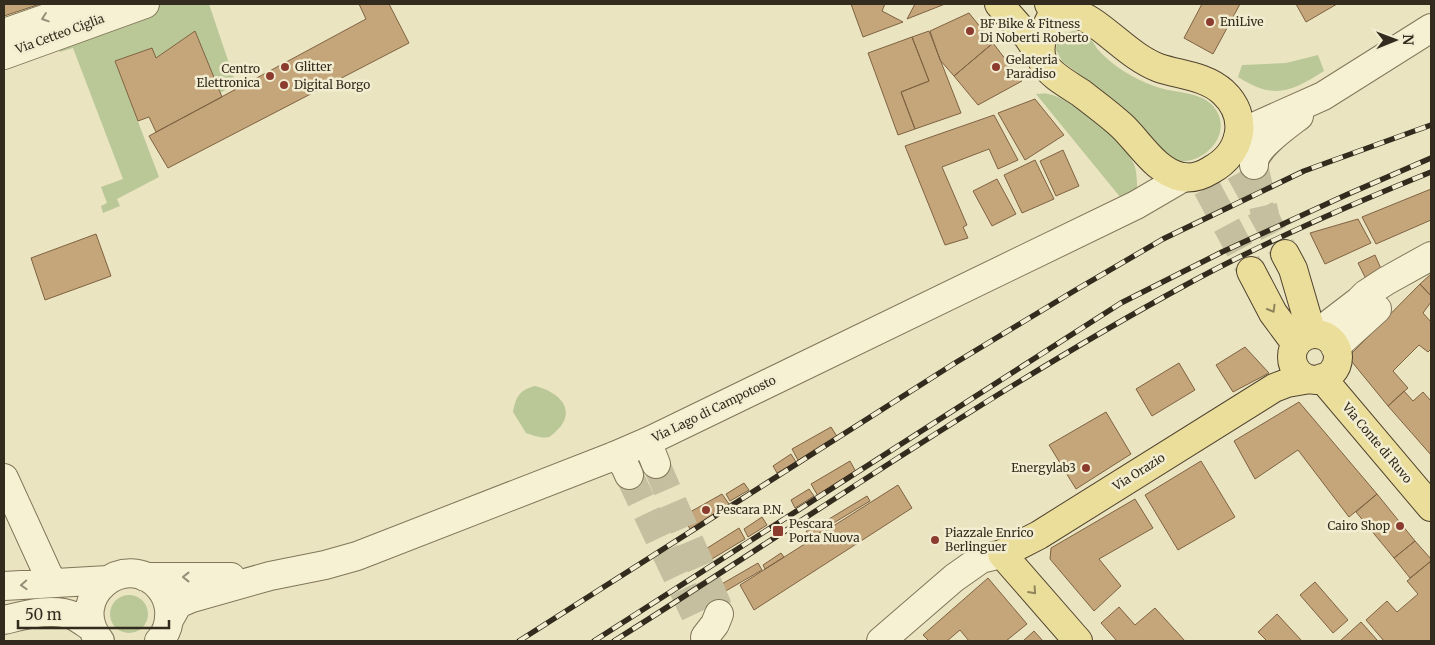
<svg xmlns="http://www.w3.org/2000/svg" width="1435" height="645" font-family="Merriweather,serif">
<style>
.green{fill:#bac796}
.building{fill:#c5a57a;stroke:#7f6342}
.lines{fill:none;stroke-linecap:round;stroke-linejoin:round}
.minor-tunnel{stroke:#c5bfa0;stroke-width:28;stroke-dasharray:28 14;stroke-linecap:butt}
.major-tunnel{stroke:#c5bfa0;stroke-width:28;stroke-dasharray:28 14;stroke-linecap:butt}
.minor-casing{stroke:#82755a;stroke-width:30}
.major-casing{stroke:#50432e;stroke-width:30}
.minor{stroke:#f6f1d3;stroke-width:28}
.major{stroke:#ebde9b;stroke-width:28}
.rail-casing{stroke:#332b1d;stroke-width:5.5}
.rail{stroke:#f2edd0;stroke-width:4;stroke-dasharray:11;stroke-linecap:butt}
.oneway{stroke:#948e78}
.oneway2{stroke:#8f845c}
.poi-dot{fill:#8c3c2f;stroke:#f2edd0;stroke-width:2}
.labels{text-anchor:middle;stroke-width:5;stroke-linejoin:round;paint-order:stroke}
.poi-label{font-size:12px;fill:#332b1d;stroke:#f2edd0;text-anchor:start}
.street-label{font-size:12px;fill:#332b1d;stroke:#f2edd0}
</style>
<rect width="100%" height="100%" fill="#eae4c1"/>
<path class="green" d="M162,4H209L236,84L220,93L195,32L156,58L152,48L115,61L159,177L117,199L120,206L103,213L101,206L107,203L101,187L123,179L73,48L60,52L57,42Z
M1073,31C1092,33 1090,41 1101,53C1110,62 1121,70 1132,76C1141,81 1150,85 1160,88C1177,93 1201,92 1213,106C1237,134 1200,171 1170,159L1124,109L1062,61L1056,50L1057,42L1063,34Z
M1318,55L1324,71C1291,92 1274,100 1238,77L1242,65L1286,63Z
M1036,94C1040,94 1044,93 1048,94C1070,97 1125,143 1134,164C1137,173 1137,181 1137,191L1125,203Z
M535,386C553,390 576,405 561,426C558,429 553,435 549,437C542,439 533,435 526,433L513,412C516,397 519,390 535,386Z
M110 614a19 19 0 1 1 38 0a19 19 0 1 1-38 0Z"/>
<path class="building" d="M4,4H40L4,16Z
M359,4H389L409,43L168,168L149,136L366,19Z
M851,4H885L882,11L903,22L863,37Z
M915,4H945L907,19Z
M1202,4H1240L1213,54L1184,38Z
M1296,4H1337L1306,22Z
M969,13L993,43L954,76L940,60L930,31Z
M195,31L222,97L156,132L149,117L138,121L115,61L152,48L156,58Z
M929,31L961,113L915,129L901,92L929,81L912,37Z
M912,37L929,81L901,92L915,129L898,135L868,53Z
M993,43L1022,81L978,105L954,76Z
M1035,99L1064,135L1025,160L998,113Z
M994,115L1018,160L998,169L989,149L942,167L967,225L963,227L968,238L945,245L905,146Z
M1063,150L1079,186L1056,196L1040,161Z
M1035,160L1054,199L1022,213L1004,175Z
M997,179L1016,214L992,226L973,191Z
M1431,189V220L1376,244L1362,217Z
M1358,219L1371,243L1325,264L1310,233Z
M96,234L111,276L45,300L31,258Z
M1375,255L1382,271L1366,279L1358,263Z
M1431,274V296L1420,284Z
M1420,284L1431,296V302L1423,313L1431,322V349L1428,352L1419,345L1393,371L1408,388L1388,406L1348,357Z
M1245,347L1269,373L1233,392L1216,365Z
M1179,363L1195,390L1152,416L1136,389Z
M1404,391L1413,401L1423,392L1431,401V455L1388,406Z
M1299,402L1377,494L1349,517L1298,450L1255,479L1234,441Z
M1106,412L1131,454L1076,489L1049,445Z
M831,427L838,438L799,462L792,449Z
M791,454L796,462L777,473L773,466Z
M850,461L856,472L818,496L811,484Z
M1201,461L1235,517L1178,550L1145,495Z
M744,483L749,490L730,501L726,494Z
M898,485L912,508L754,610L740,585Z
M809,489L814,496L795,508L791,500Z
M722,494L729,504L690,529L683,516Z
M1377,494L1415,541L1394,558L1356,512Z
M867,496L870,501L832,524L829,519Z
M1135,499L1153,528L1099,559L1121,586L1094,611L1050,559L1051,548Z
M762,517L767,525L748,537L744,529Z
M825,519L829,527L811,538L806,531Z
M739,528L745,539L707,562L701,552Z
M1415,541L1431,559V561L1410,578L1394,558Z
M781,553L784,557L765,569L763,565Z
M1431,561V641H1384L1366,620L1387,601L1397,612L1418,594L1407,581Z
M758,563L762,570L724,592L720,585Z
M988,578L1027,624L1006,641H969L960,630L947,641H929L923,635Z
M1315,582L1348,620L1333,633L1300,595Z
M1119,607L1135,625L1155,608L1185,641H1117L1101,623Z
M1277,614L1302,641H1267L1258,632Z
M1361,622L1378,641H1340Z
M1034,631L1043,641H1023Z"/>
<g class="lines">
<path class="minor-tunnel" d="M1254,165L1266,219
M656,464L717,604L719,614
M629,475L700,625"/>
<path class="major-tunnel" d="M1240,172L1285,254
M1207,188L1251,271"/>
<g class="minor-casing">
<path id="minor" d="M4,33L87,4
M4,55L145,4
M1238,138L1258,125L1323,96L1431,28
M1254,165C1253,149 1286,126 1299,116
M1316,334L1359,301L1366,294L1386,281L1431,256
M1335,347L1377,309
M651,440L650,449L656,464
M614,456L624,464L629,475
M4,478L52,583
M145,577H231
M4,586L108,580
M170,618L178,604L192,598L270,576L325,565L357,556L614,456L651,440L1136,205L1184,177
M4,620C25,615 53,607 74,616C80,619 85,623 91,627
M705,637L715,624L719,614
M100,641C65,598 126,548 160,588C165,594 168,601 169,609C170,621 168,632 159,641
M881,641L954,578L981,559L1002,554"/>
</g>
<g class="major-casing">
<path id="major" d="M999,4L1028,37L1042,59
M1049,4C1062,12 1078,12 1091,21C1114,36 1133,58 1159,68C1180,75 1206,76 1223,92C1250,117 1242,153 1211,170C1203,175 1192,179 1182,177C1156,172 1140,143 1122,126C1109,114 1095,104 1081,93C1069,85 1050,75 1043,62C1035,44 1048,23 1056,8
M1285,254L1293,269L1312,334
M1251,271L1273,313L1296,344
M1292 357a23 23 0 1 1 46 0a23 23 0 1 1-46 0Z
M1322,378L1431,507
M1078,641L1002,554L1039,535L1274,388L1287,383L1310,379"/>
</g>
<use href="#minor" class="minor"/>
<use href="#major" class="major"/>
<g class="rail-casing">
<path id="rail" d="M519,641L955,363L1074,291L1163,239L1304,171L1431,125
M594,641L1121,303L1222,252L1346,195L1431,158
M614,641C803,522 986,394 1182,287C1262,243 1347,206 1431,172"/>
</g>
<use href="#rail" class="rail"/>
</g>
<defs><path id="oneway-chevron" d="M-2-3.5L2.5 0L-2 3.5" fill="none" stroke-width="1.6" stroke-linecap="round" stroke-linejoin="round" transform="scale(1.25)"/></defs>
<g class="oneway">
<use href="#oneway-chevron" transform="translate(45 18) rotate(161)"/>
<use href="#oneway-chevron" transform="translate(186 577) rotate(-180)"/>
<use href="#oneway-chevron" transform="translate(24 585) rotate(177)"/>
</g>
<g class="oneway2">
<use href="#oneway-chevron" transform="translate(1272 309) rotate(60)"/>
<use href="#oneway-chevron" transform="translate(1033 591) rotate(48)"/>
</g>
<g class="poi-dot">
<circle cx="1210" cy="22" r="5"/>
<circle cx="970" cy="31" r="5"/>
<circle cx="285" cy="67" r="5"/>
<circle cx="996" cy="67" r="5"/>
<circle cx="270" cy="76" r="5"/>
<circle cx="284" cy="85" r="5"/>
<circle cx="1086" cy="468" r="5"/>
<circle cx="706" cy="510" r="5"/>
<circle cx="1400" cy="526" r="5"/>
<rect x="772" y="525" width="12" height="12" rx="2.5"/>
<circle cx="935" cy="540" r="5"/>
</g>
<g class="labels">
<g class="poi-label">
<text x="1220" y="26">EniLive</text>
<text x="980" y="28">BF Bike &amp; Fitness<tspan x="980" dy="14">Di Noberti Roberto</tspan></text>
<text x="1006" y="64">Gelateria<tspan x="1006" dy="14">Paradiso</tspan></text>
<text x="295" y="71">Glitter</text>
<text x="260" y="73" text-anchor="end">Centro<tspan x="260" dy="14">Elettronica</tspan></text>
<text x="294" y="89">Digital Borgo</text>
<text x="1076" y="472" text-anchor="end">Energylab3</text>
<text x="716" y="514">Pescara P.N.</text>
<text x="789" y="528">Pescara<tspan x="789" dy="14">Porta Nuova</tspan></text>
<text x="1390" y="530" text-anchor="end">Cairo Shop</text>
<text x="945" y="537">Piazzale Enrico<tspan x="945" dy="14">Berlinguer</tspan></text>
</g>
<g class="street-label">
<text transform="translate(60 34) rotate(-20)" y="4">Via Cetteo Ciglia</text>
<text transform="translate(714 409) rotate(-26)" y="4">Via Lago di Campotosto</text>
<text transform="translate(1377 443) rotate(50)" y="4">Via Conte di Ruvo</text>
<text transform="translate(1139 472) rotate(-32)" y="4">Via Orazio</text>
</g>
</g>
<rect width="1435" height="645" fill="none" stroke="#332b1d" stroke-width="10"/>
<g transform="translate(1395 40) rotate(89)" stroke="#f2edd0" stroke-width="4" paint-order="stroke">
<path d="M0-4L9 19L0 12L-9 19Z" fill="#332b1d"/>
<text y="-8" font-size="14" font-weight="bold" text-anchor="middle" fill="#332b1d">N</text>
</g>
<path d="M18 620v8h151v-8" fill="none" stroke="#332b1d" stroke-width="2.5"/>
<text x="25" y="620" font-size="15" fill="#332b1d" stroke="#f2edd0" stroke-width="4" paint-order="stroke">50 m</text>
</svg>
